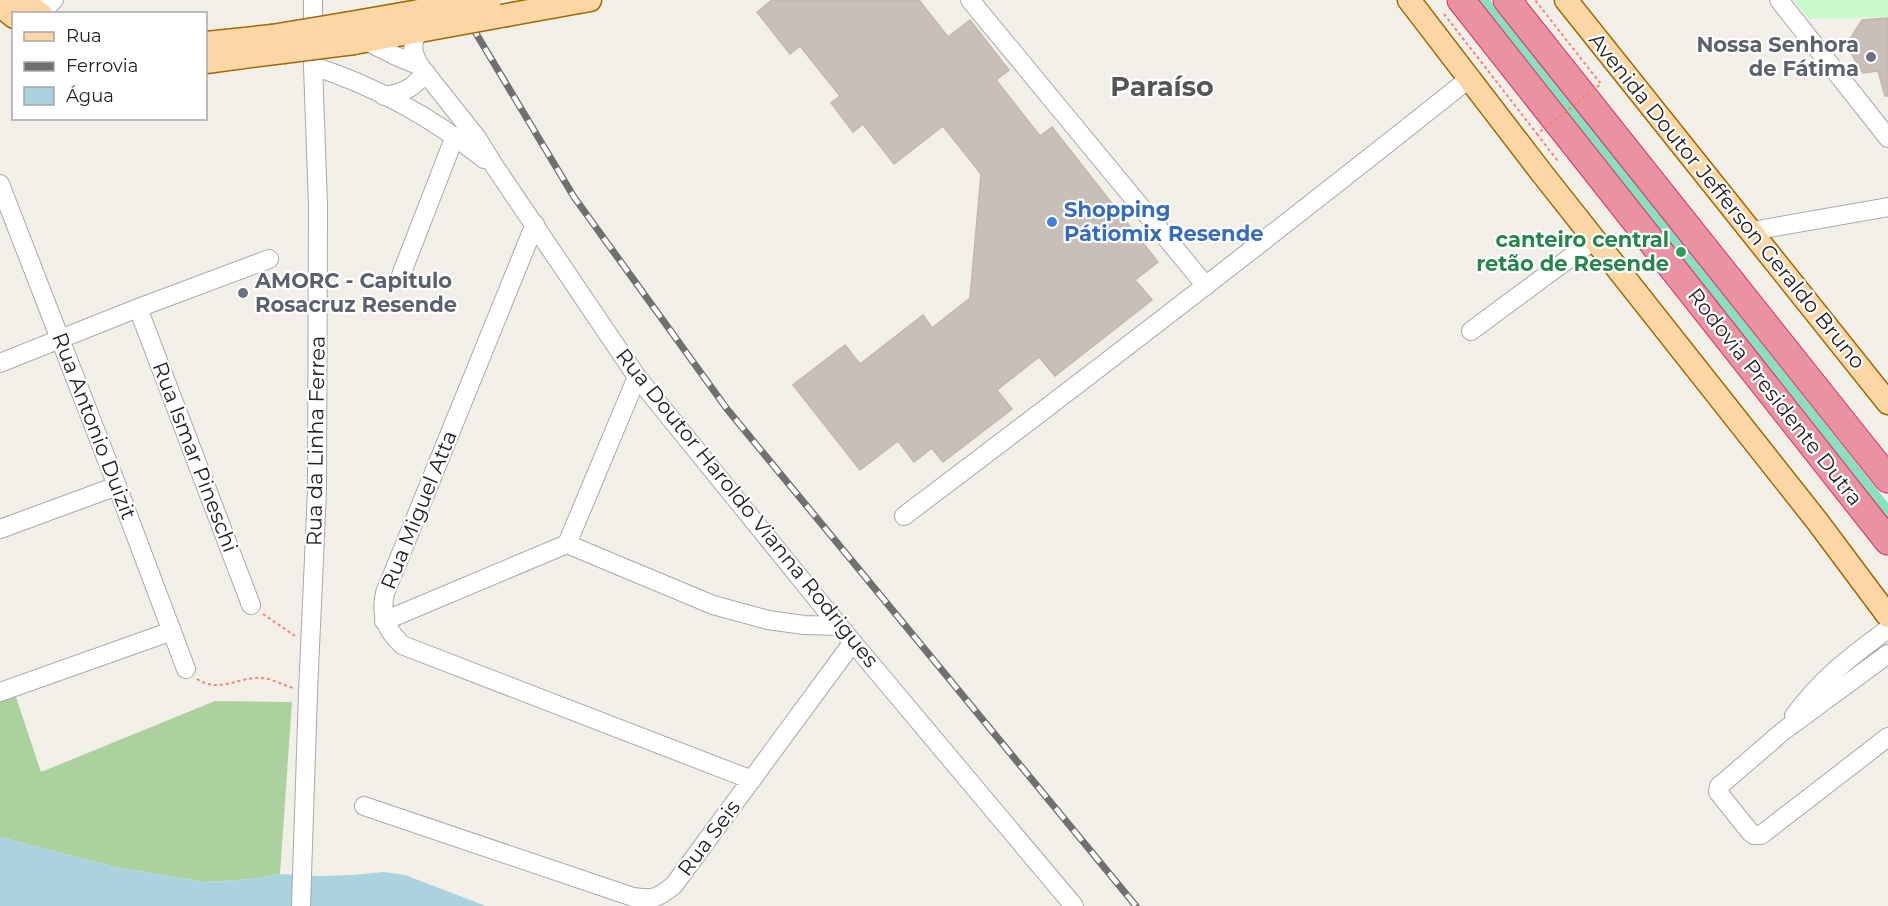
<svg xmlns="http://www.w3.org/2000/svg" width="1888" height="906" font-family="Montserrat,sans-serif">
<style>
.forest{fill:#add19e}
.park{fill:#c8facc}
.pitch{fill:#88e0be}
.water{fill:#aad3df}
.building{fill:#c7bfb8;stroke:#c4b6ab;stroke-width:1.5}
.lines{fill:none;stroke-linecap:round;stroke-linejoin:round}
.minor-casing{stroke:#a9a9a9;stroke-width:20}
.major-casing{stroke:#a06b00;stroke-width:25}
.highway-casing{stroke:#dc2a67;stroke-width:29}
.path{stroke:#fa8072;stroke-width:2;stroke-dasharray:3 3;stroke-linecap:butt}
.minor{stroke:#fff;stroke-width:18}
.major{stroke:#fcd6a4;stroke-width:22}
.highway{stroke:#e892a2;stroke-width:27}
.rail-casing{stroke:#707070;stroke-width:7}
.rail{stroke:#fff;stroke-width:4.5;stroke-dasharray:14;stroke-linecap:butt}
.major-bridge-casing{stroke:#a06b00;stroke-width:25;stroke-linecap:butt}
.path-bridge{stroke:#fa8072;stroke-width:2;stroke-dasharray:3 3;stroke-linecap:butt}
.major-bridge{stroke:#fcd6a4;stroke-width:22}
.worship-dot{fill:#6b7280;stroke:#fff;stroke-width:2}
.shop-dot{fill:#3f7fe0;stroke:#fff;stroke-width:2}
.leisure-dot{fill:#2e9e5b;stroke:#fff;stroke-width:2}
.labels{text-anchor:middle;stroke-width:4.5;stroke-linejoin:round;paint-order:stroke}
.worship-label{font-size:21px;font-weight:bold;fill:#5b616d;stroke:#fff;text-anchor:end}
.street-label{font-size:21px;fill:#222;stroke:#fff}
.shop-label{font-size:21px;font-weight:bold;fill:#366cbe;stroke:#fff;text-anchor:start}
.leisure-label{font-size:21px;font-weight:bold;fill:#27864d;stroke:#fff;text-anchor:end}
.district-label{font-size:27px;font-weight:bold;fill:#555;stroke:#fff}
</style>
<rect width="100%" height="100%" fill="#f2efe9"/>
<path class="forest" d="M15,694L41,772L215,701L292,702L280,874L252,879L207,882L115,867L0,837V700Z"/>
<path class="park" d="M1794,0H1888V17L1809,19Z"/>
<path class="pitch" d="M1473,0H1490L1888,503V525Z"/>
<path class="water" d="M0,837L115,867L207,882L252,879L280,874L319,876L353,875L384,872L405,875L486,906H0Z"/>
<path class="building" d="M772,0H919L948,37L970,20L1009,70L996,80L1040,136L1052,127L1158,262L1135,280L1152,300L1055,376L1039,357L997,390L1012,409L943,462L932,448L914,462L898,441L860,470L793,385L845,345L860,364L923,315L932,328L970,298L981,174L943,126L894,164L863,124L853,132L831,103L840,96L800,46L790,54L757,12Z
M1888,18V96H1885L1878,71L1863,73L1846,45L1862,20Z"/>
<g class="lines">
<g class="minor-casing">
<path id="minor" d="M970,0L1206,286
M1779,0L1888,138
M40,13L54,0
M417,31C412,48 411,50 420,66L477,138L495,167L637,377L839,626L1074,906
M366,41L396,56L420,66
M313,66C375,86 433,118 484,159
M384,96C405,93 412,88 426,73
M0,184L117,486L186,669
M535,224L385,593C380,616 386,629 402,645L752,780
M1752,231L1888,207
M401,275L455,136
M138,308L251,605
M1471,331L1594,240
M0,363L138,308L269,259
M637,377L567,544L713,605L768,620L804,625L839,626
M904,516C1095,372 1283,227 1470,78
M0,529L117,486
M384,621L567,544
M1888,654L1782,732L1723,783L1719,786L1718,792L1750,832L1754,835H1761L1888,737
M0,692L172,631
M1794,716C1821,679 1851,656 1888,629
M364,806L633,897C654,900 658,898 674,885L853,642
M301,906L308,692L317,491L318,205L313,66V0"/>
</g>
<g class="major-casing">
<path id="major" d="M18,0L41,14
M1409,0L1541,172L1817,521L1888,616
M1566,0L1888,403
M0,5L14,17
M507,15L590,0
M350,23L419,11
M206,43L272,36
M354,43L425,30
M206,62L283,52"/>
</g>
<g class="highway-casing">
<path id="highway" d="M1461,0L1888,541
M1507,0L1888,479"/>
</g>
<path class="path" d="M1537,134L1557,160L1555,161
M263,614L295,636
M197,679C219,694 241,676 261,678C271,678 283,685 293,688"/>
<use href="#minor" class="minor"/>
<use href="#major" class="major"/>
<use href="#highway" class="highway"/>
<g class="rail-casing">
<path id="rail" d="M456,0L574,197L727,409L1136,906"/>
</g>
<use href="#rail" class="rail"/>
<g class="major-bridge-casing">
<path id="major-bridge" d="M419,11L490,0
M425,30L507,15
M272,36L350,23
M283,52L354,43"/>
</g>
<path class="path-bridge" d="M1444,14L1537,134L1601,84L1535,0"/>
<use href="#major-bridge" class="major-bridge"/>
</g>
<g class="worship-dot">
<circle cx="1871" cy="57" r="6"/>
<circle cx="243" cy="293" r="6"/>
</g>
<circle class="shop-dot" cx="1052" cy="222" r="6"/>
<circle class="leisure-dot" cx="1681" cy="252" r="6"/>
<g class="labels">
<g class="worship-label">
<text x="1859" y="52">Nossa Senhora<tspan x="1859" dy="24">de Fátima</tspan></text>
<text x="255" y="288" text-anchor="start">AMORC - Capitulo<tspan x="255" dy="24">Rosacruz Resende</tspan></text>
</g>
<g class="street-label">
<text transform="translate(1727 201) rotate(51)" y="7">Avenida Doutor Jefferson Geraldo Bruno</text>
<text transform="translate(1775 397) rotate(52)" y="7">Rodovia Presidente Dutra</text>
<text transform="translate(94 426) rotate(69)" y="7">Rua Antonio Duizit</text>
<text transform="translate(316 441) rotate(-89)" y="7">Rua da Linha Ferrea</text>
<text transform="translate(195 457) rotate(69)" y="7">Rua Ismar Pineschi</text>
<text transform="translate(747 508) rotate(51)" y="7">Rua Doutor Haroldo Vianna Rodrigues</text>
<text transform="translate(419 510) rotate(-68)" y="7">Rua Miguel Atta</text>
<text transform="translate(709 838) rotate(-53)" y="7">Rua Seis</text>
</g>
<g class="shop-label">
<text x="1064" y="217">Shopping<tspan x="1064" dy="24">Pátiomix Resende</tspan></text>
</g>
<g class="leisure-label">
<text x="1669" y="247">canteiro central<tspan x="1669" dy="24">retão de Resende</tspan></text>
</g>
<g class="district-label">
<text x="1162" y="96">Paraíso</text>
</g>
</g>
<rect x="12" y="12" width="195" height="108" fill="#ffffff" stroke="#a7a7a7" stroke-width="1.5"/>
<rect x="24" y="32" width="30" height="9" fill="#fcd6a4" stroke="#a7a7a7" stroke-width="1.5"/>
<text x="66" y="42" font-size="18" fill="#222222">Rua</text>
<rect x="24" y="62" width="30" height="9" fill="#707070" stroke="#a7a7a7" stroke-width="1.5"/>
<text x="66" y="72" font-size="18" fill="#222222">Ferrovia</text>
<rect x="24" y="87" width="30" height="18" fill="#aad3df" stroke="#a7a7a7" stroke-width="1.5"/>
<text x="66" y="102" font-size="18" fill="#222222">Água</text>
</svg>
